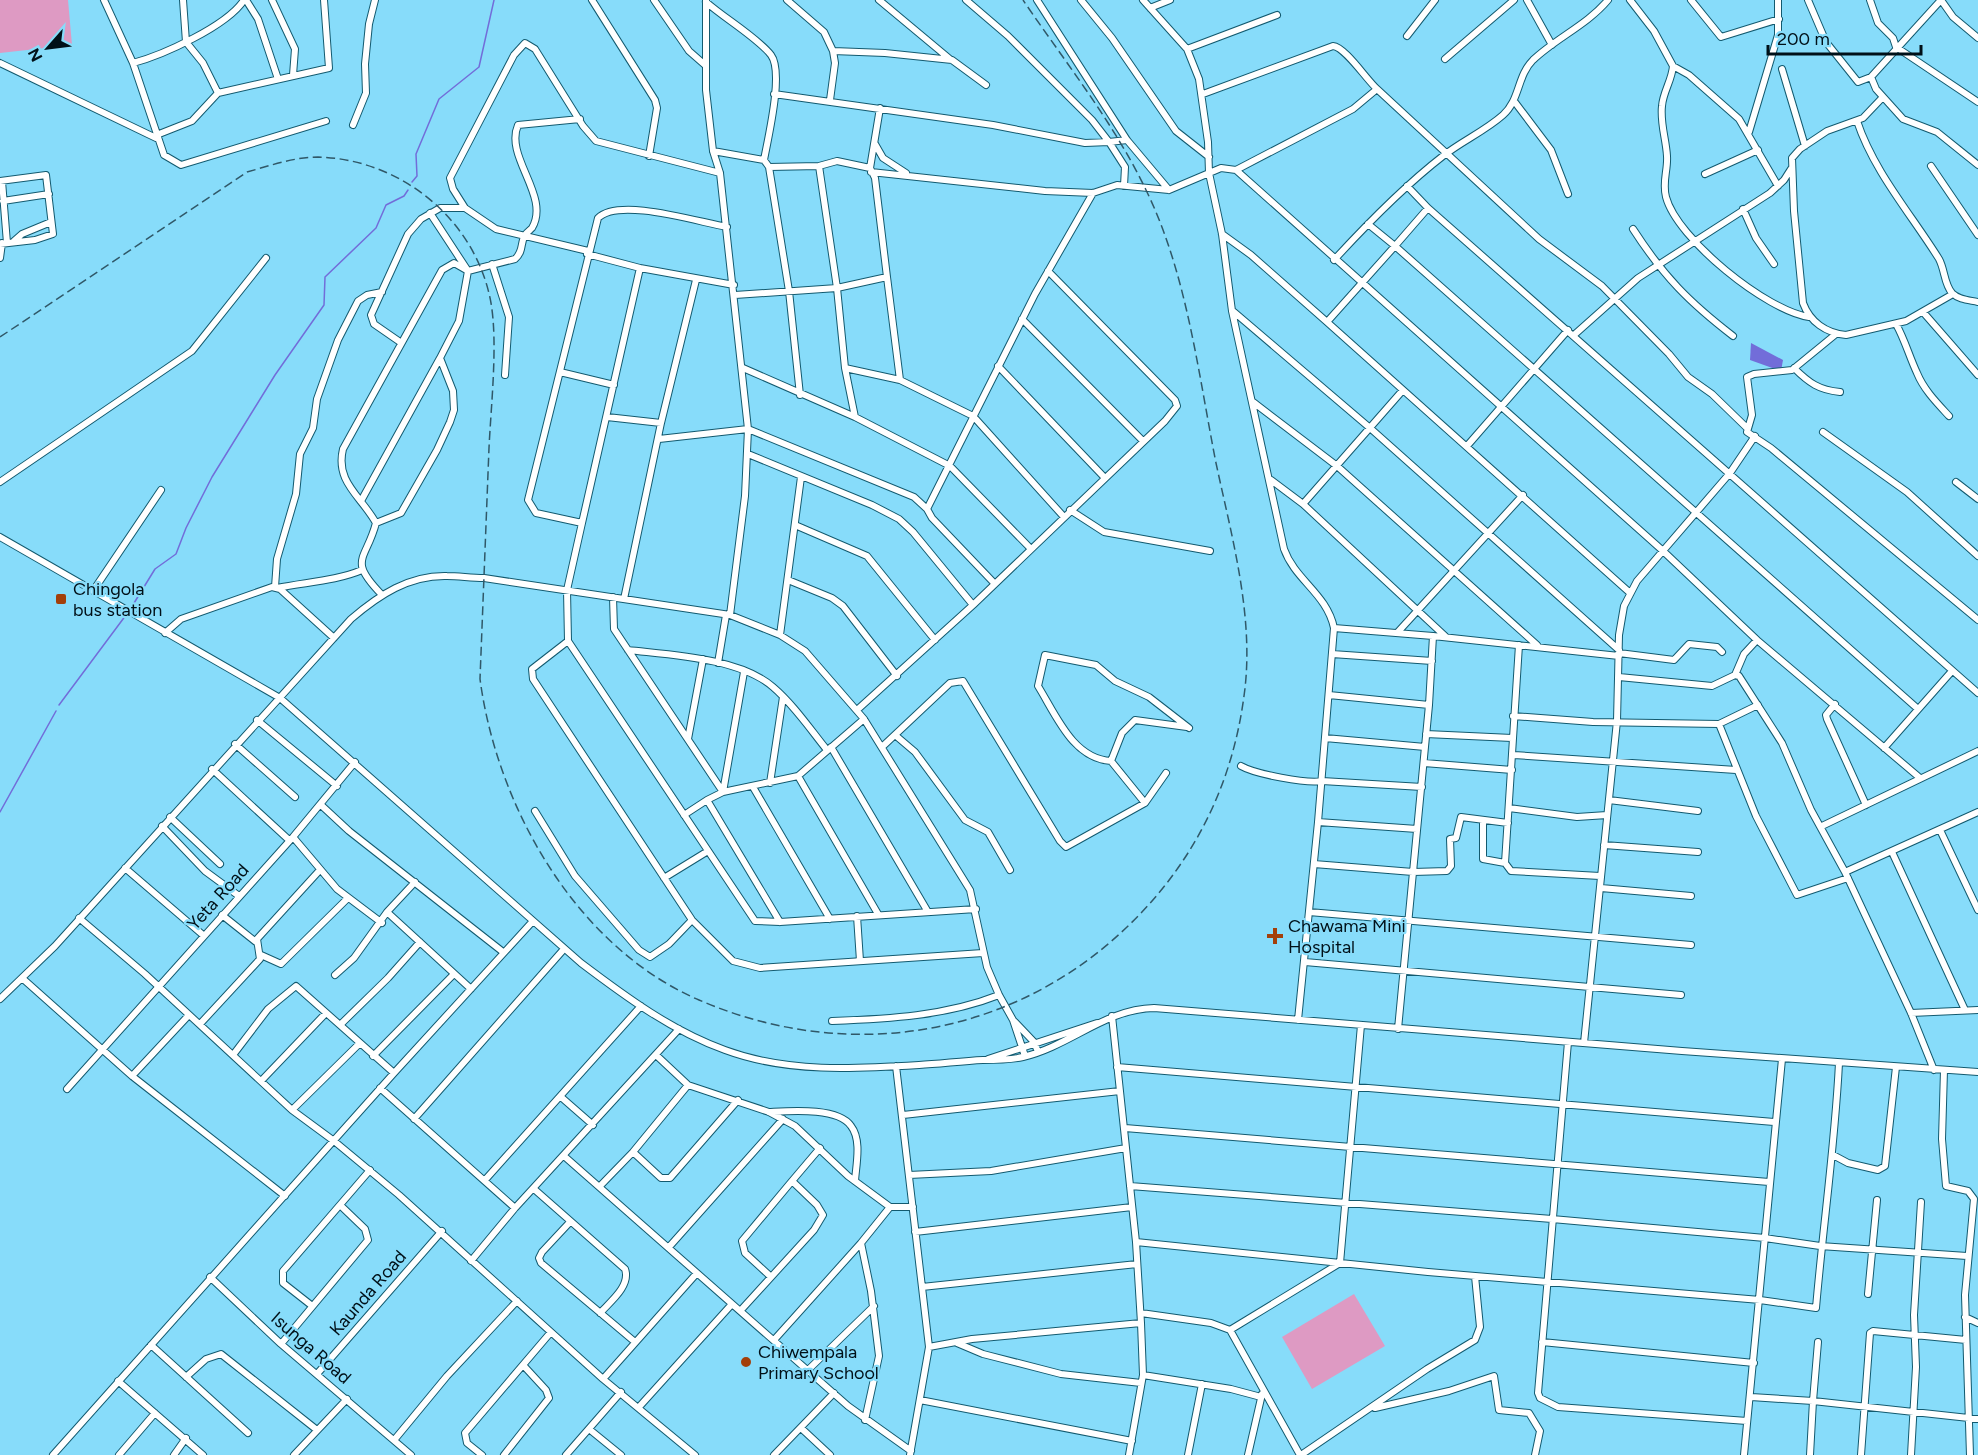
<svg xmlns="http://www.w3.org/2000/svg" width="1978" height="1455" font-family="Figtree,sans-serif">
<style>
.green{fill:#de9ac3}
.water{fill:#726dd9}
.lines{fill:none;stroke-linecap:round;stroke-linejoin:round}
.stream{stroke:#726dd9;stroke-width:1.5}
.street-casing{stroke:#135a6f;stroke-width:8}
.street{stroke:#fff;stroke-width:6}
.rail{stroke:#305868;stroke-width:1.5;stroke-dasharray:9 4.5;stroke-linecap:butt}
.poi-dot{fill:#a33f09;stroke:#87dcfa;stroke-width:2}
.labels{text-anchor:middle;stroke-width:4.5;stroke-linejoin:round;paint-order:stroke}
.poi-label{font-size:18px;fill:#001018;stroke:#87dcfa;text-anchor:start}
.street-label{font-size:18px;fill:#001018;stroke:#87dcfa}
</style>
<rect width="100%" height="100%" fill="#87dcfa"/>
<path class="green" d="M0,0H68L72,45L0,53Z
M1354,1294L1385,1346L1312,1389L1282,1337Z"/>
<path class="water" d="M1751,343L1783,360L1781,371L1750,360Z"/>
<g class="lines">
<path class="stream" d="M412,182L417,176L416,154L439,99L479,67L494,0
M131,608L155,569L176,554L186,528L212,477L275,375L324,305L325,277L376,228L386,205L404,196L408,190
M59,705L126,615
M0,812L56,711"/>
<g class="street-casing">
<path id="street" d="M104,0L133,63L164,155L181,165L326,121
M183,0L186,42L203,63L218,93
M246,0L258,19L278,79
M272,0L295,49L293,75
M592,0L655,100L657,108L649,156
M654,0L689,51L705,65
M706,0V90L713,151L720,173L748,429L745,496L730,615
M787,0L824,32L833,51
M879,0L951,60
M1037,0L1127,140L1169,190
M1081,0L1112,38L1176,131L1209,157
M1143,0L1187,49L1199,79L1208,142L1209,173L1222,234L1232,311L1284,549C1295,580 1327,594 1334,628L1318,822L1298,1020
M1527,0L1552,45
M1630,0L1654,31L1673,66C1672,80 1663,92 1662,106C1660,123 1666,139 1667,156C1668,170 1662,182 1666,197C1677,239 1767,311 1809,317
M1691,0L1721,37L1779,19
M1808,0L1826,42L1858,82L1871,77
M1870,0L1878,23L1893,38L1896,47L1978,102
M706,2C724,18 758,38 771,55C784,72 768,138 764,160
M1150,8L1170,0
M1407,36L1435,0
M1978,38L1953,17L1941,0L1871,77L1876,89L1903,119L1937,132L1978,165
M1187,49L1277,15
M1445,59L1514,0
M0,63L156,138
M133,63C163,55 227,26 244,0
M1673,66L1689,75L1739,119L1778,186
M1782,69L1805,146
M774,94L993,125L1085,143L1109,142L1092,120L1008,36L966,0
M1203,94L1333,46C1345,47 1366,79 1377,89
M1883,97L1863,118L1827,131L1800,149L1792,158L1794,211L1803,303C1810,322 1826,333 1846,335L1906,321L1953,294
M830,100L835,63L833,51L885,53L952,60L986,85
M1514,101L1551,150L1568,194
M1857,121C1874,172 1911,214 1939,259C1945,270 1944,284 1952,293C1959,300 1969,300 1978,302
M353,125L366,93L365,64L369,24L375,0
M1749,132L1778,35V0
M154,136L192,121L218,93L329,68L324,0
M875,144L883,158L906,173
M713,151L764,160L769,167L819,166L837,288L845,368L900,380L973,416L1064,517
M819,166L837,161L870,168L875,178L887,277
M1931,166L1978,235
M769,167L789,291L800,395
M870,168L880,108
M1236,170L1353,109L1377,89L1539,239L1602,286L1669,354L1688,377L1712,394L1747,428
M871,172L1045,191L1093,193L1117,185L1169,190L1221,168L1236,170L1662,550L1757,640L1920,778
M1705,174L1758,150
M0,181L46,175L53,234L35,240L0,244
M2,181L7,243
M1124,186L1125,167L1109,142L1127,140
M1407,186L1428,208L1978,693
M3,201L49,194
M465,208L453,189L450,178L514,55L525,43L535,49L583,126L596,141L720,173
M1428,208L1395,246L1918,709
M1743,209L1756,238L1774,264
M727,227C698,222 619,197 598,218L528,500L536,513L582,523L567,590L568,641L755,921L780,922L976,909
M1633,229C1664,277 1689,302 1733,336
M1222,234L1251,255L1327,322L1395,246L1368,224
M14,241L22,234L51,222
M587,254L640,268
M0,258L2,243
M1334,260C1368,223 1403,187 1443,156C1462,141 1485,131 1503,115C1520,100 1517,76 1533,60C1556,38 1587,25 1608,0
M492,264L509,317L505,375
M468,271L515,259C524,251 520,243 525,235C527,232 530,230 532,228C551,196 504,157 518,125L580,119
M735,295L837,288L887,277L900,380
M1234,312L1370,428L1619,650
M1923,312L1978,375
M1022,319L1143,441
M1327,322L1629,592
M1896,324C1905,340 1909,356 1917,373C1924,390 1937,403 1949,416
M1836,334L1792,370L1754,374L1747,377L1752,415L1747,432L1771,448L1978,620
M1574,335L1638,278L1770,193L1784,180L1791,169
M400,342L374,324L371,315L408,234L421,219L440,208H465L496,229L588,251
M998,366L1104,477
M743,368L855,417L950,466L1031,549
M845,368L855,417
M1794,368C1809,383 1819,390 1840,392
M560,372L614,385
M1253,402L1337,466L1537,645
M607,417L661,423
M1823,432L1907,492L1978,556
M659,439L748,429L914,497L927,509
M1467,446L1568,330
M748,454L872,505L899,519L913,532L973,605
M1271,480L1303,504L1446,637
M0,482L192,351L266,258
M1956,482L1978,499
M361,501L440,358
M1303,504L1403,390
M1070,510L1104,532L1210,551
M376,523L401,513L437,450L450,422L454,410L453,391L440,358L459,321L468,271L430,213
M582,523L640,268L734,285
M795,525L867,556L935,640
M0,537L280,698L581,963C626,997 672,1031 725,1050C787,1073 855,1069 919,1065C940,1064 961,1061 983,1060C996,1060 1010,1060 1023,1057C1070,1046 1105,1009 1154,1008L1682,1051L1978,1072
M788,580L832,598L843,606L897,676
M995,584L932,518L927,509L1035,294L1093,193
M275,587L277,559L296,494L300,454L313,428L317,399L338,340L358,301L367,295L382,292
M277,588C306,582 336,581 362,570
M93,591L161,490
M382,595C347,559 366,561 376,523C361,496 335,482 343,449L442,270L454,263L468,271
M613,597L614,629L723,792L798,776L864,719
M624,599L661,423L696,280
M1334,628L1433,636L1429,705L1398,1029
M165,633L181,619L272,587L280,589L334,638
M1397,633L1523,495
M780,635L801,477
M1433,636L1619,656
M568,641L532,669L533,679L692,920L733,961L760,968L983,953
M1519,645L1505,863L1511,871L1600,876
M628,650C671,655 740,658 773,687C794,705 810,729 827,750
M1619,653L1674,660L1689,644L1717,647L1722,652
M1332,654L1432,661
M718,663L726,615
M744,672L723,792L707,800L780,922
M1735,675L1744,654L1757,640
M1619,677L1712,686L1735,675L1739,676L1782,743L1811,810L1845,872L1911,1013L1934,1070
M1329,695L1429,705
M1835,704L1826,715L1827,719L1866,805
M857,710L973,605L1165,421L1177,406L1175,400L1048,271
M1513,716L1593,722L1719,724L1756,816L1797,895L1848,878
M257,720L337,786
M1719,724L1758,705
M1426,734L1512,738
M895,735L915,752L965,820L988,832L1010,870
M1325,738L1425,747
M688,739L703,659
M235,744L295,797
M831,747L928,912
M882,747L950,683L963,681L1060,841L1066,847L1145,803L1166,773
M1884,748L1952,671
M1514,755L1736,770
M1111,761L1122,733L1135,720L1187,727
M1424,763L1512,770
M1241,766C1255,774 1307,784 1322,781L1422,787
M212,769L289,840
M798,776L878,914
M770,783L783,697
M753,787L830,919
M1609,800L1698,811
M1145,803L1111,761C1073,759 1056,715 1038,686L1045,655L1096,665L1115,681L1149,697L1189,728
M321,805L349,831L503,952
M1509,808L1577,817L1607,815
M535,811L575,876L639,950L650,957L669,944L692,920
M684,815L707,800
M170,817L220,864
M1483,821V859L1505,863
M1318,822L1417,829
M162,826L205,871L239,896
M1822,826L1978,751
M1940,830L1978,910
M293,837L337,889L382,923
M1604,845L1698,852
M1892,852L1965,1010
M1314,864L1413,872L1447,871L1451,866L1450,839L1456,838L1461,817L1508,823
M125,868L203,935
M1845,872L1978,812
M664,878L708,851
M1601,888L1691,896
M387,912L471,989
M1309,912L1691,945
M222,915L256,942
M857,916L860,961
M79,918L145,974L292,1110L334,1141L399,1195L603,1379L695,1455
M261,955L281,964L348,898
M1305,962L1681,995
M335,975L354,958L387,912L415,882
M22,978L132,1076L285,1196
M0,999L55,946L351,619C379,595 409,575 447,576C459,576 471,578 484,578L730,615L780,635L805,651L864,719L970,890L987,967L999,995L1013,1020L1025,1056
M1911,1013L1978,1010
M1112,1016L1136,1242L1141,1323L1143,1375L1129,1455
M832,1021C888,1019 946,1016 999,995
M1015,1022L1034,1042L1038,1052
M200,1024L260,959L257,939L319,871
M340,1025L388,978L420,942
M1568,1042L1538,1393L1540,1398L1558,1407L1747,1421
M1584,1043L1617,721L1619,635L1624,606L1637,581L1730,473L1755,436
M233,1055L268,1009L296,986L394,1073
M656,1055L688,1085L769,1112L795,1126L848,1176L890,1207
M373,1056L454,974
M988,1059L1097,1023
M896,1066L929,1347L910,1455
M1117,1067L1774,1122
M1944,1070L1942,1139L1946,1186L1968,1191L1974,1199L1965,1295L1970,1455
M132,1076L188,1016
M262,1080L326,1013
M380,1088L515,1208
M67,1089L293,837L355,762
M561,1097L593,1125
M292,1110L359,1044
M769,1112C790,1111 838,1107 851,1126C862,1140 856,1165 855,1181
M903,1115L1120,1091
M414,1119L564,949
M1125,1128L1769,1182
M633,1152L688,1085
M1833,1155L1848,1163L1878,1170L1885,1166L1896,1067
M564,1156L848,1406L911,1451
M909,1175L991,1171L1126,1148
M485,1180L641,1006
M600,1186L633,1152L661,1178H670L738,1100
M1130,1186L1552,1219L1765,1238L1820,1246L1967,1256
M534,1189L625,1269C631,1286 610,1302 600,1313
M570,1222L542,1252L539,1258L541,1263L635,1342
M915,1232L1132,1207
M1136,1242L1428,1272L1760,1300L1816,1308C1823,1226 1835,1145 1839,1063
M669,1247L783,1119
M471,1261L515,1208L679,1029
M770,1276L745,1253L742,1241L792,1181
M210,1277L281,1344L411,1455
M922,1287L1137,1264
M1868,1294L1877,1200
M311,1305L283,1283V1271L370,1170
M741,1310L814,1230L823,1215L817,1205L792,1181L820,1148
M1141,1313L1211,1323L1230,1330L1300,1455
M1965,1317L1978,1323
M1230,1330L1340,1263L1361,1025
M774,1340L861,1243
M1542,1342L1754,1363
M957,1343L983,1354L1061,1374L1141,1383
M281,1344L368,1240L365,1229L340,1205
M151,1345L248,1433
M929,1347L972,1339L1141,1323
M808,1370L874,1306
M317,1374L442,1231
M1143,1375L1231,1389L1261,1397
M186,1377L206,1359L221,1354L317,1430
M603,1379L697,1273
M118,1381L203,1455
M1751,1397L1813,1401L1818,1342
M920,1400L1132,1441
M639,1407L732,1304
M1375,1408L1449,1391L1494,1376L1499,1410L1529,1413L1540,1431L1535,1455
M865,1420L879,1356L871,1291L861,1243L890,1207H913
M801,1428L830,1455
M589,1429L621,1455
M395,1439L447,1376L517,1301
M53,1455L394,1073L533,921
M119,1455L155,1413
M174,1455L186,1438
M294,1455L347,1399
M482,1455L467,1443L465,1433L551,1332
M504,1455L549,1398L546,1390L523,1365
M566,1455L621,1392
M774,1455L834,1393
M1188,1455L1202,1384
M1248,1455L1262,1394
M1301,1455L1427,1369L1475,1340L1480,1327L1475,1276
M1744,1455L1782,1059
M1810,1455L1813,1401L1978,1419
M1861,1455L1870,1333L1873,1331L1966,1340
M1911,1455L1916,1367L1914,1315L1921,1202"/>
</g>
<use href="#street" class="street"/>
<path class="rail" d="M0,337L247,172C269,166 294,157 318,157C400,159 476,219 491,303C498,344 491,405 489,448C486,525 483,602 480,679C497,807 576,947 699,1000C854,1067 1025,1035 1141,913C1199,852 1233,779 1244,696C1255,619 1232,538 1216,463C1198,372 1187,274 1146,190C1114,123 1065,62 1023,0"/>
</g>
<g class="poi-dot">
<rect x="55" y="593" width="12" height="12" rx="3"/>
<path d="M1272 927h6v6h6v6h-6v6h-6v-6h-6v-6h6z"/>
<circle cx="746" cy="1362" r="6"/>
</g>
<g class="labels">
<g class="poi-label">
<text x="73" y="595">Chingola<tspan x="73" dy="21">bus station</tspan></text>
<text x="1288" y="932">Chawama Mini<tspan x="1288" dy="21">Hospital</tspan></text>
<text x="758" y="1358">Chiwempala<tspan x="758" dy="21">Primary School</tspan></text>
</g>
<g class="street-label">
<text transform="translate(218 897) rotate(-48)" y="6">Yeta Road</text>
<text transform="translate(368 1293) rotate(-49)" y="6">Kaunda Road</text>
<text transform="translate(311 1348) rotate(41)" y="6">Isunga Road</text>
</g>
</g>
<g transform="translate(48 48) rotate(242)" stroke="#87dcfa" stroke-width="4.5" paint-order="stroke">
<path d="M0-4.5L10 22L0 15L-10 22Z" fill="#001018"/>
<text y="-9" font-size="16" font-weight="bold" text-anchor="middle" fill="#001018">N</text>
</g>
<path d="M1768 45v9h153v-9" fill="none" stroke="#001018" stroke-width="3"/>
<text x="1777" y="45" font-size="18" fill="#001018" stroke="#87dcfa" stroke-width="4.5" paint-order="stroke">200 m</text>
</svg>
